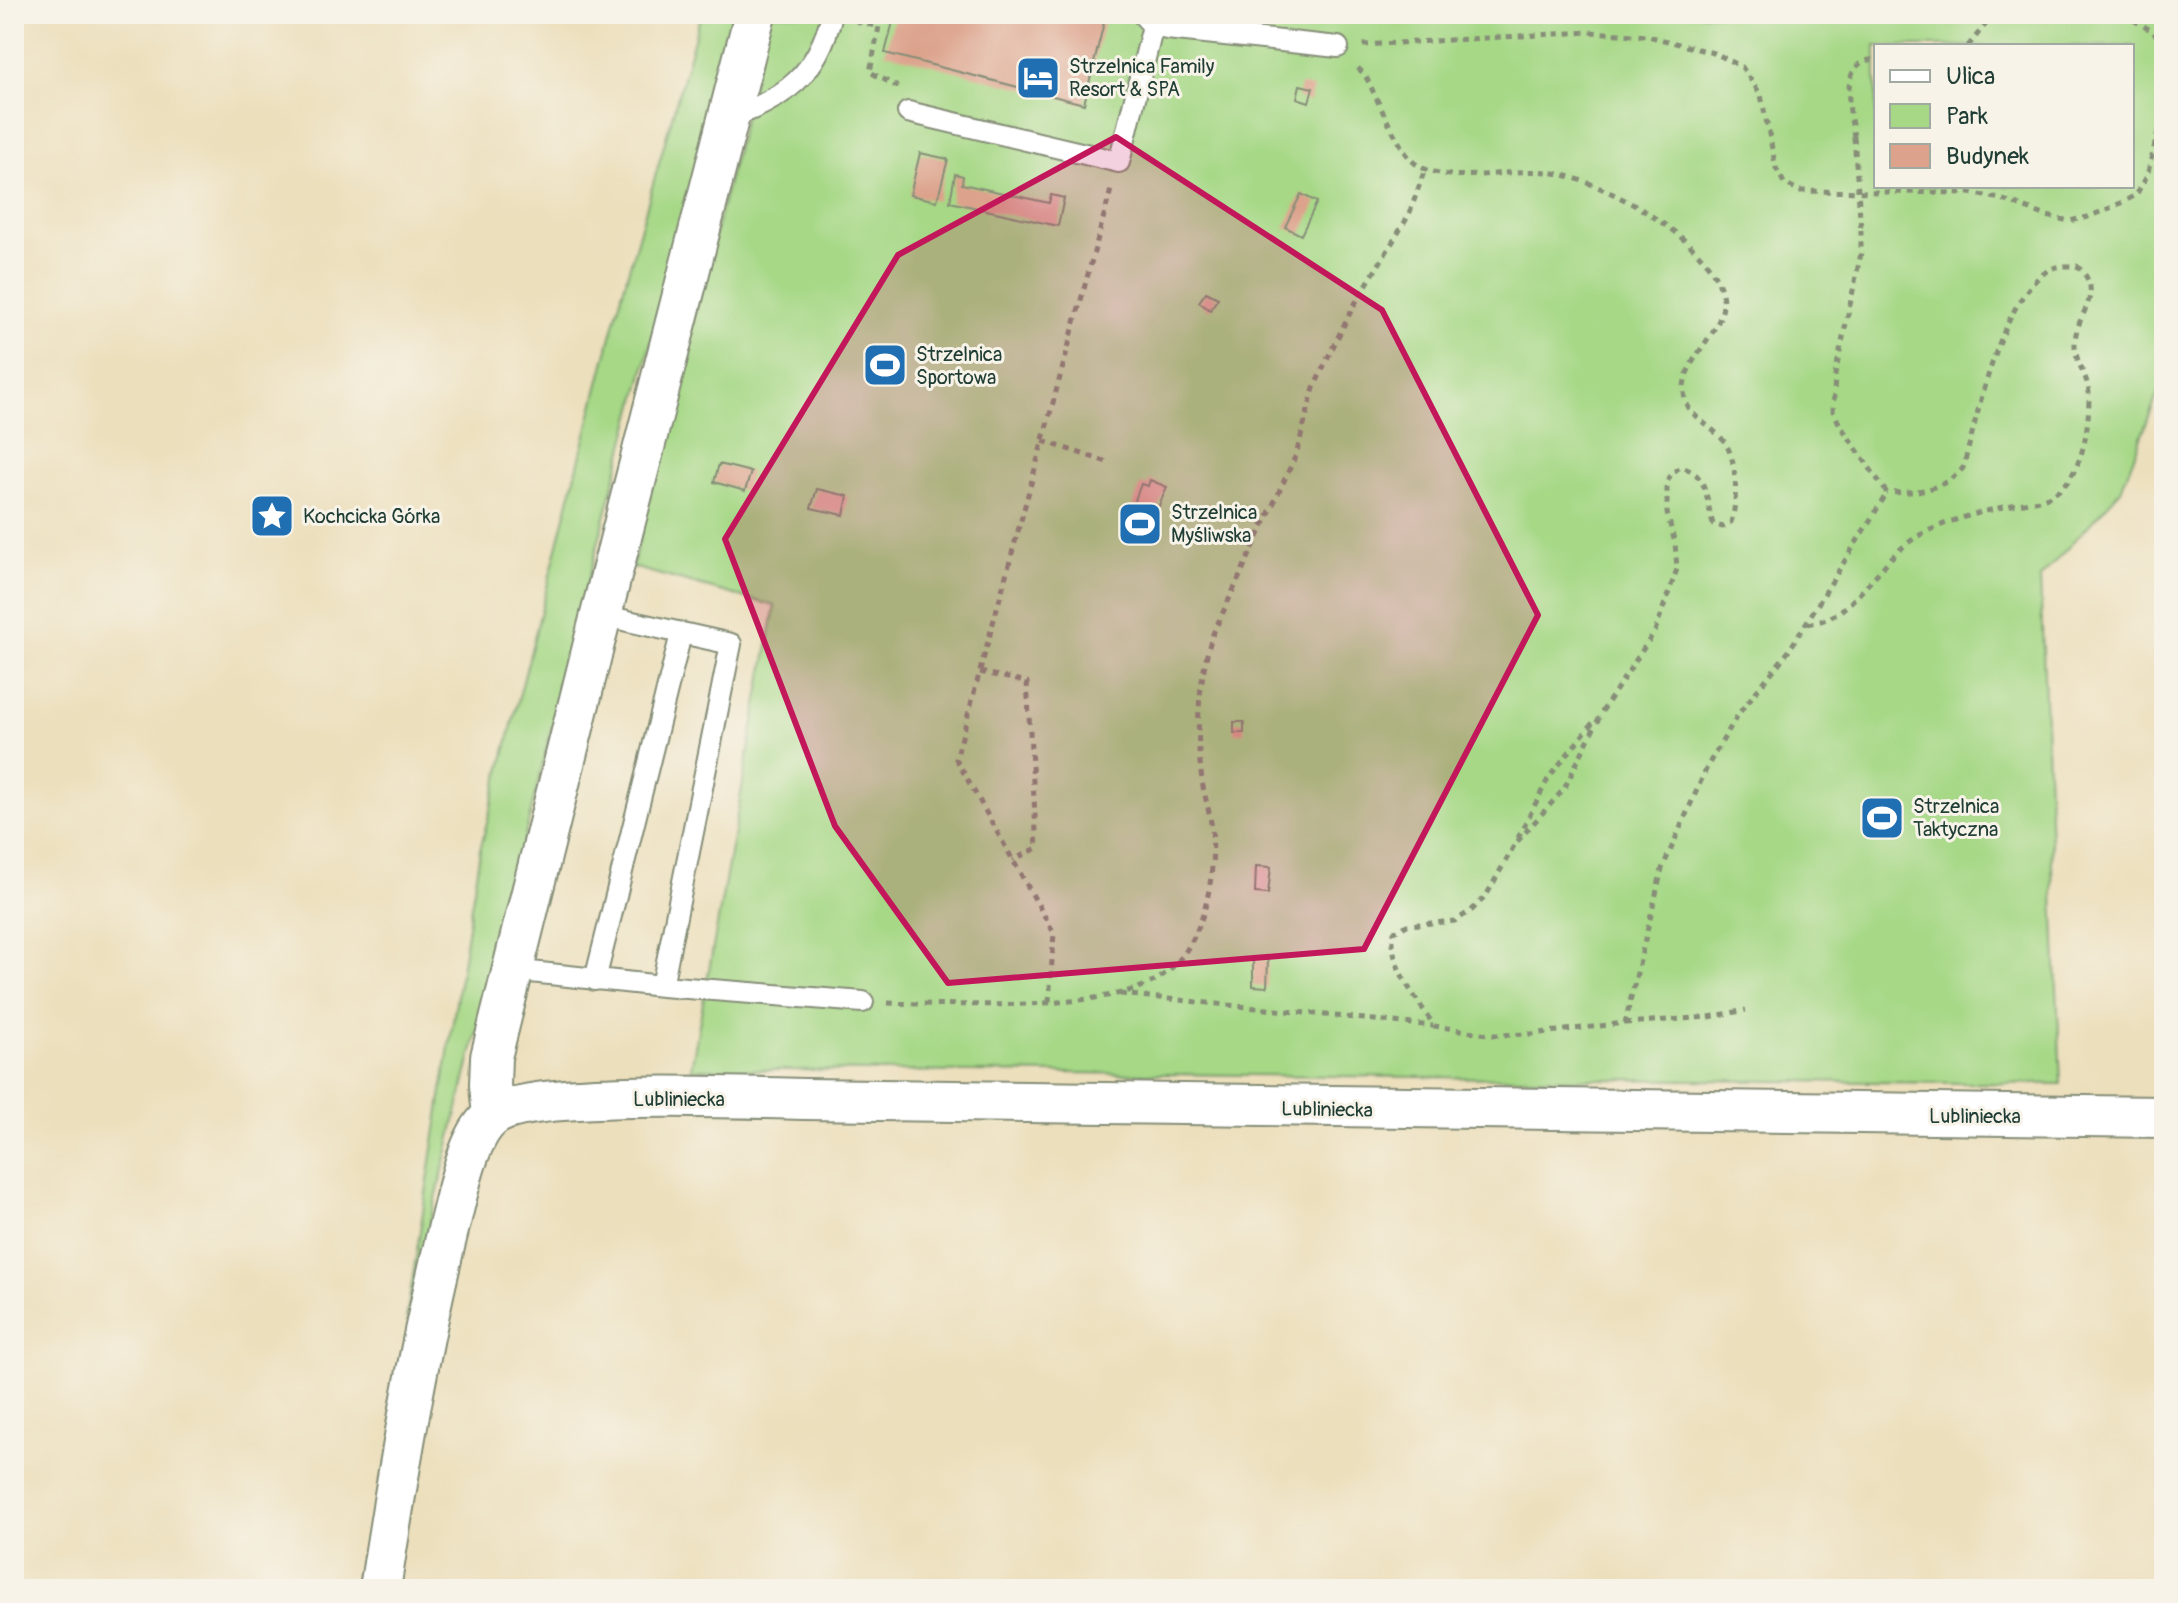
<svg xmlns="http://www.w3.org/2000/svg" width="2178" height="1603" font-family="Pangolin,sans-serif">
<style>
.green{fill:#a6d886;stroke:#628a5d;stroke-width:2;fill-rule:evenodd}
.building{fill:#dca28b}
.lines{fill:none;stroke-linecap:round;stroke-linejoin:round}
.service-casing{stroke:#868e78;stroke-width:24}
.minor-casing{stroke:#868e78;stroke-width:44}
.path{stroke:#868e78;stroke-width:5;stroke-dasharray:6 6;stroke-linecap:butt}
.service{stroke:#fff;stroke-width:20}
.minor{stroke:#fff;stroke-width:40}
.path-bridge{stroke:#868e78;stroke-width:5;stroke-dasharray:6 6;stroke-linecap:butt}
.marked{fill:#c2185b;fill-opacity:0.2;stroke:#c2185b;stroke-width:6;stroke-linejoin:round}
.labels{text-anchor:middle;stroke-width:6;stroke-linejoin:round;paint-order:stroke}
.poi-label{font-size:20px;fill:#1f3d34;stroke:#f7f3e8;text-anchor:start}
.street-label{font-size:20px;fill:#1f3d34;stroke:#f7f3e8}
</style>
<rect width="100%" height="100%" fill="#f7f3e8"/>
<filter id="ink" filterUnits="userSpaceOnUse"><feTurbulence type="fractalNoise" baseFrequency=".0125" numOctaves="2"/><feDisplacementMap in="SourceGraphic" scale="16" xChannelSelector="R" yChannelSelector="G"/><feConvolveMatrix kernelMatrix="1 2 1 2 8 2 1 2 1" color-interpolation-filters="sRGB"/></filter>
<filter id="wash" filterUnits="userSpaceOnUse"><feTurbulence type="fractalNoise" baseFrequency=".006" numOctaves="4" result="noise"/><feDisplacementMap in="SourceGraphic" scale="32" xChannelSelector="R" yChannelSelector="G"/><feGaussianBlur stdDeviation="1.8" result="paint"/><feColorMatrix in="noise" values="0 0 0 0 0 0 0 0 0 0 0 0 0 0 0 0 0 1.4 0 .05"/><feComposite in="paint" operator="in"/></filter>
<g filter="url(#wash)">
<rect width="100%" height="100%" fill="#ecdfbc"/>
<path class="green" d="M701,14H738L580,612L406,1320L480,850L620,301Z
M770,14H2164V377L2121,490L2040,578L2061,1084L691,1069L775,606L632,567ZM1876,46H2132V186H1876Z"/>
<g id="blocks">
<path class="building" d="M895,14H1106L1084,104L885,53Z
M1300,85L1313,88L1309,102L1297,98Z
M920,153L948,159L937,201L910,195Z
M955,174L963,176L962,184L1049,203L1051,195L1064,198L1058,226L950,202Z
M1301,194L1317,202L1301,235L1285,227Z
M1206,292L1218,298L1210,310L1199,302Z
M719,464L751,472L745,491L714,482Z
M1150,480L1167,487L1151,524L1129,516L1141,484L1148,486Z
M817,489L848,496L844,515L811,508Z
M1234,722H1244V733H1234Z
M1256,866L1271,867L1268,894L1255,893Z
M1253,959L1268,960L1267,987L1253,986Z"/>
</g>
</g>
<g filter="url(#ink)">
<use href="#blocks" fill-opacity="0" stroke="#868e78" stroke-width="2"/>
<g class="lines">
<g class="service-casing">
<path id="service" d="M1142,14L1153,26L1167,29L1338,47
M908,112L1119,162L1153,26
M729,118C785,99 818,74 832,14
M512,970L662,986L731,644L601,615
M595,980L681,634
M662,986L863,1002"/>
</g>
<g class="minor-casing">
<path id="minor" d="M493,1116L490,1085L491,1057L601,615L755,14
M380,1589C399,1467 419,1346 449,1226C457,1197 467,1135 493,1116C531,1088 748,1098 805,1099C1258,1108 1711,1114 2164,1117"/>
</g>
<path class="path" d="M2123,14L2154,32L2164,48
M856,21L879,27L870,72L898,87
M1363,45L1590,32L1648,36L1717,54L1742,67L1761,95L1776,168L1784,183L1800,191L1970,193L2001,199L2047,216L2069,221L2088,217L2115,206L2136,195L2147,176L2164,108
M1968,46L1994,14
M1358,68L1365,75C1375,94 1401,155 1416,164C1452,187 1506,168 1547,172C1599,177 1721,244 1723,302C1724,331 1683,359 1684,390C1684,416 1709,423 1723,440C1738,458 1738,502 1731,522L1723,527L1713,524C1705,500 1710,474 1680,467L1671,474L1667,482V513L1675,543L1677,569L1655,631L1603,710L1564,789L1515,844L1486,896L1472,910L1455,921L1407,925L1394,932C1387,965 1417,998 1434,1026L1494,1035L1532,1034L1625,1023L1662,869L1708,765L1739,713L1788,652L1887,493L1840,425L1833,411L1835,375L1861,253V230
M1854,137C1851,117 1840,73 1863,62C1867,60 1872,60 1876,59
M1043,441L1107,462
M1808,624C1815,622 1824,621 1831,617C1866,597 1884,555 1920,535C1948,520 1981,512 2012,505C2024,503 2037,501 2048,497C2083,482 2089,428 2089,395C2089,376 2074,362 2075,343C2075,313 2108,294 2077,266C2066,266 2056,265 2047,271C1999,303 1978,415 1963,468C1942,491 1918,492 1887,493
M980,672L1027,682L1037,848L1013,860
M1518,838L1549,777L1595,720
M1120,994L1433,1026
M1049,1002L1054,933L956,759L1112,186
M888,1003C951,1005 1101,1011 1154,981C1204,953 1216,880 1212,829C1210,814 1206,801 1203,787C1195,735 1197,686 1212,636L1296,455L1314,388L1327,359L1353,307L1409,215L1425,169
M1625,1023L1709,1017L1746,1010"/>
<use href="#service" class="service"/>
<use href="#minor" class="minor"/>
<path class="path-bridge" d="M1854,137L1861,230"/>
</g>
</g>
<path class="marked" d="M1116,137L1382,310L1538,615L1364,949L948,983L835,826L725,539L898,255Z"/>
<defs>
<g id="hotel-square" transform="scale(2.3)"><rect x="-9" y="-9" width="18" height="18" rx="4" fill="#1f6fb2" stroke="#f7f3e8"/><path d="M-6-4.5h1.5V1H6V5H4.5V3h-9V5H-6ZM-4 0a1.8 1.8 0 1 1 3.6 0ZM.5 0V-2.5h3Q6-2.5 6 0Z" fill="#fff"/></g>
<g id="stadium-square" transform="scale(2.3)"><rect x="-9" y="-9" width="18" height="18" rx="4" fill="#1f6fb2" stroke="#f7f3e8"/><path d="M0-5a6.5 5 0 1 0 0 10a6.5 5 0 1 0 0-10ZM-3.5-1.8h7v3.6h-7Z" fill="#fff"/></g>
<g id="sight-square" transform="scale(2.3)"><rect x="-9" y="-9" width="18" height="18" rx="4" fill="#1f6fb2" stroke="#f7f3e8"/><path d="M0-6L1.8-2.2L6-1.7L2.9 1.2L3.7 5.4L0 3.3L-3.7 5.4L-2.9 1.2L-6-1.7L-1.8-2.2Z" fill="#fff"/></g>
</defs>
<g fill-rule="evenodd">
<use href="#hotel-square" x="1038" y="78"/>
<use href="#stadium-square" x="885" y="365"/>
<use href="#sight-square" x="272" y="516"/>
<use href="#stadium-square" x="1140" y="524"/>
<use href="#stadium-square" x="1882" y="818"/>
</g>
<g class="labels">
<g class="poi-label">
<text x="1069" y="73">Strzelnica Family<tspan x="1069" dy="23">Resort &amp; SPA</tspan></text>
<text x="916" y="361">Strzelnica<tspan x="916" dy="23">Sportowa</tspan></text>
<text x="1171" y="519">Strzelnica<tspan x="1171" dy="23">Myśliwska</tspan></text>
<text x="303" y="523">Kochcicka Górka</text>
<text x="1913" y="813">Strzelnica<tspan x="1913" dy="23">Taktyczna</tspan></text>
</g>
<g class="street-label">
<text x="679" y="1106">Lubliniecka</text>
<text transform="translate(1327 1109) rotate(1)" y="7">Lubliniecka</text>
<text x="1975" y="1123">Lubliniecka</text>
</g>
</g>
<rect width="2178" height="1603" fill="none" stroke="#f7f3e8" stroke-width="48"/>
<rect x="1874" y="44" width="260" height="144" fill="#f7f3e8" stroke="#a1aaa0" stroke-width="2"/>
<rect x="1890" y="70" width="40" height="12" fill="#ffffff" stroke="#a1aaa0" stroke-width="2"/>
<text x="1946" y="84" font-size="24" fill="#1f3d34">Ulica</text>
<rect x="1890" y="104" width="40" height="24" fill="#a6d886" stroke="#a1aaa0" stroke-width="2"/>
<text x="1946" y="124" font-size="24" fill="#1f3d34">Park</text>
<rect x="1890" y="144" width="40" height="24" fill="#dca28b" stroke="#a1aaa0" stroke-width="2"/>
<text x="1946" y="164" font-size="24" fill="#1f3d34">Budynek</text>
</svg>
